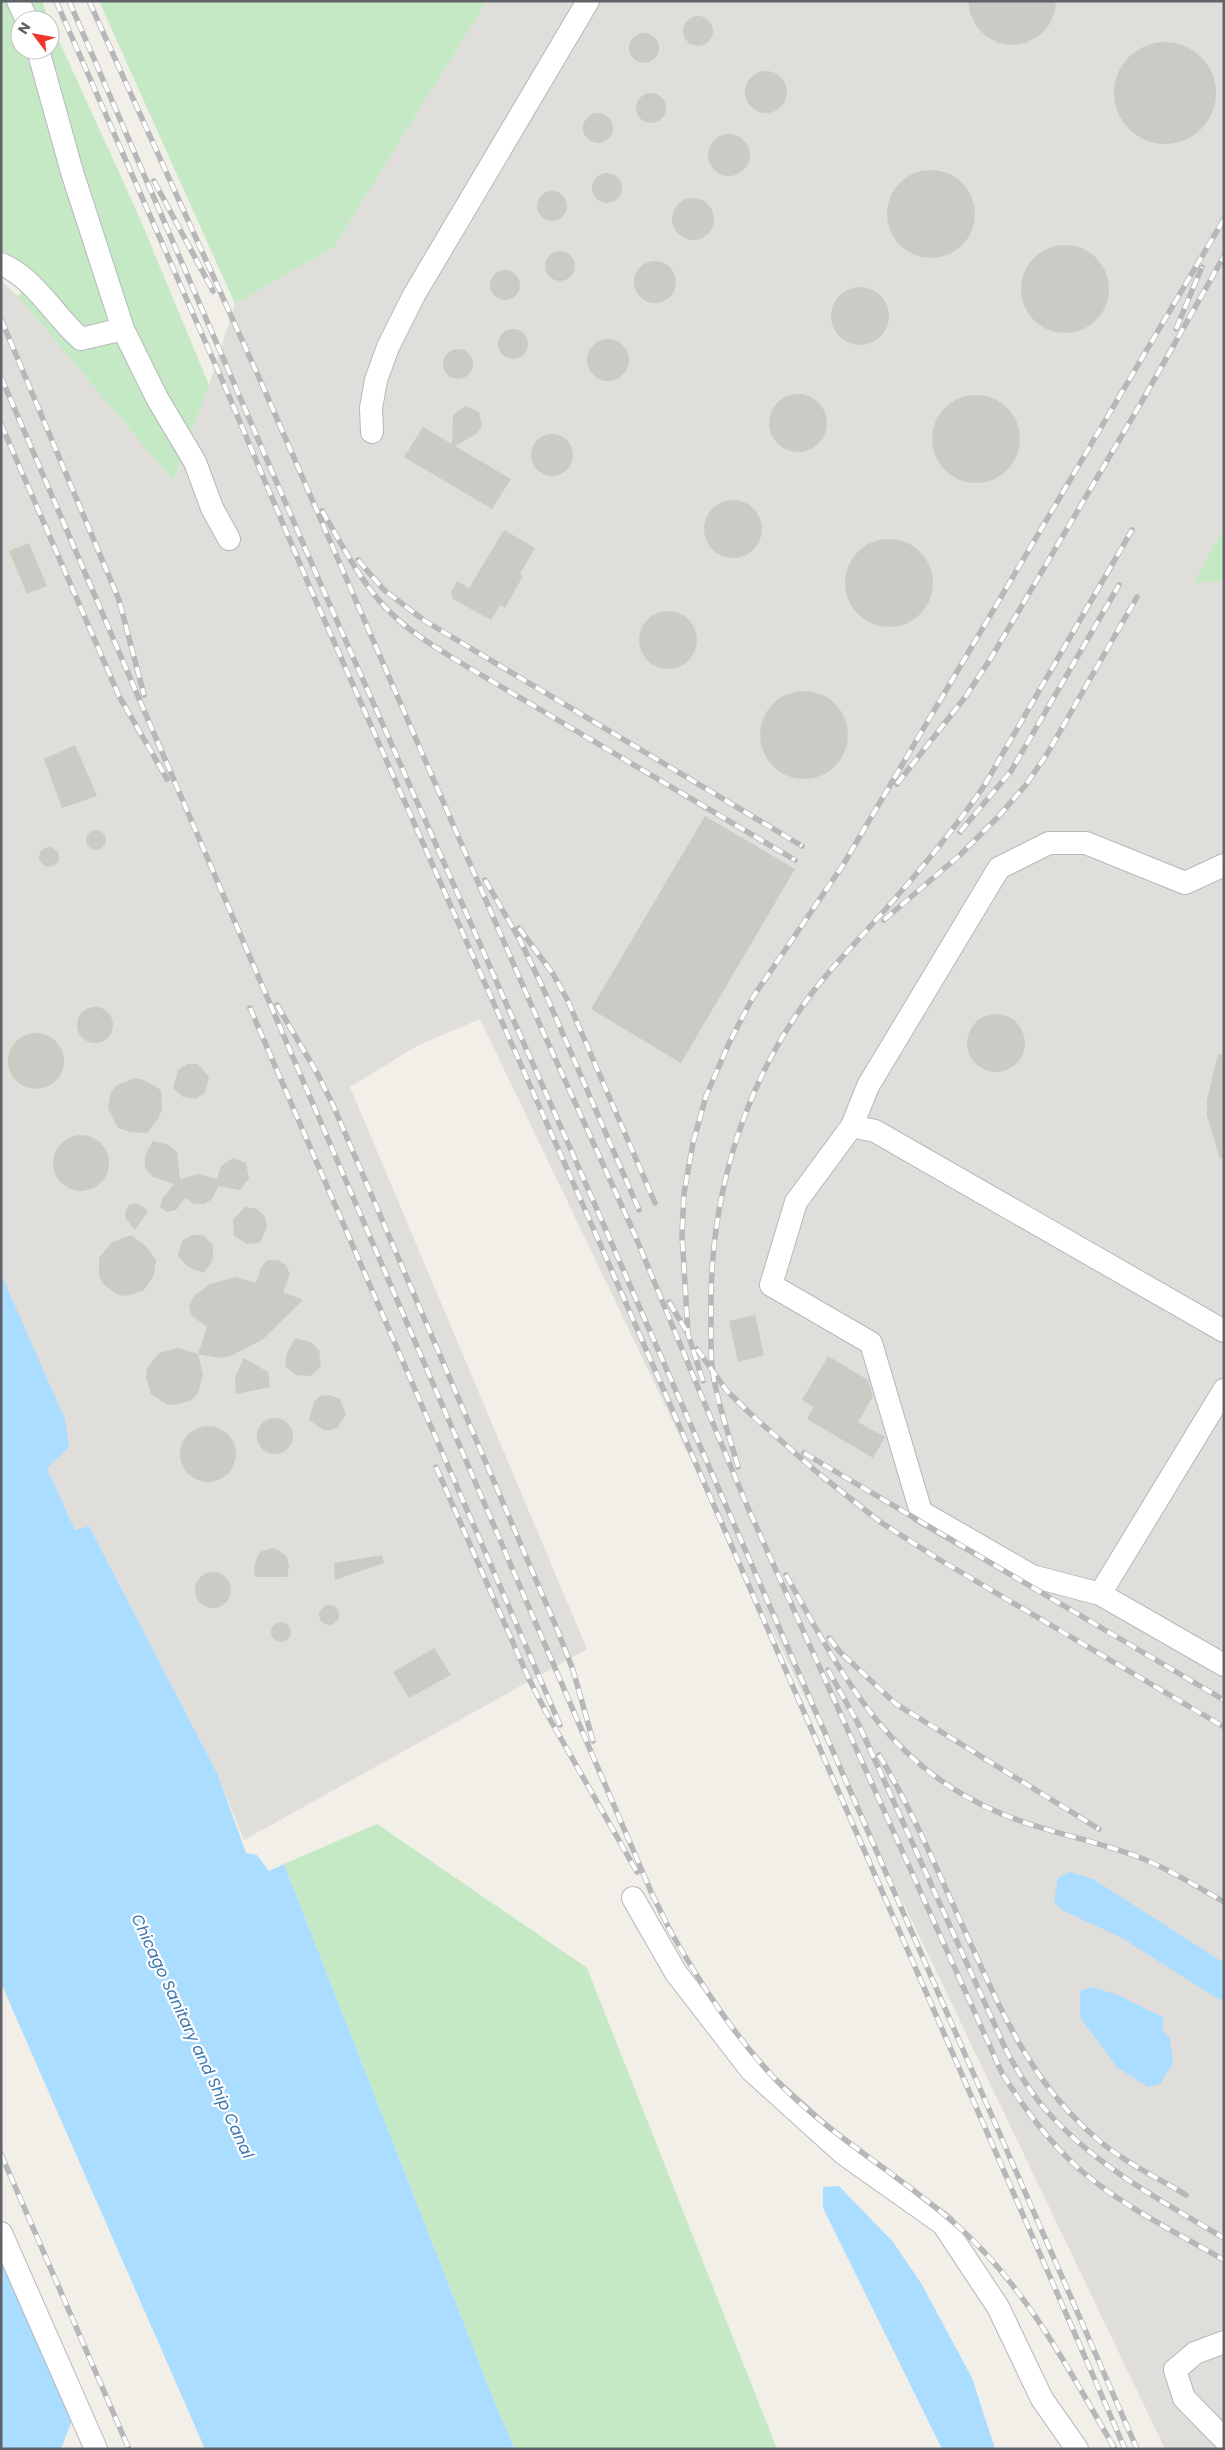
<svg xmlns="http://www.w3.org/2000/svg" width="1225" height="2450" font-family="Poppins,sans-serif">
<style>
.industrial{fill:#e0deda}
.green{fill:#c5e9c4}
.water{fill:#adf}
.building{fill:#cccac4}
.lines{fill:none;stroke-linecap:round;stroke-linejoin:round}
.minor-casing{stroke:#b5b8bc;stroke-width:24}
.minor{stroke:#fff;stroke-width:22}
.rail-casing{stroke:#b6b7b8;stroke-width:5.5}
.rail{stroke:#fff;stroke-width:4;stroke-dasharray:11;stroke-linecap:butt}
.labels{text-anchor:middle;stroke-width:4.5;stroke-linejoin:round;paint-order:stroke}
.water-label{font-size:16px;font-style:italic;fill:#3d78ae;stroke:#fff}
</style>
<rect width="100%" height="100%" fill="#f1efe8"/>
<path class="industrial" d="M487,1H1224V2449H1165L480,1019L417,1046L350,1087L587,1649L244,1840L218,1775L89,1526L75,1530L47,1468L69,1447L1,1274V281L18,296L173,481L209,385L235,304L334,247Z"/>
<path class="green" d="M1,1H42L49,20H20V50H50V21L138,214L209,385L173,481L18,296L36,274L18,259L1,250Z
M99,1H487L334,247L235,304Z
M1224,528V582H1194Z
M377,1824L587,1968L777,2449H515L497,2408L284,1864Z"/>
<path class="water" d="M1,1274L65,1419L69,1447L47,1468L75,1530L89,1526L218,1775L246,1853L257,1855L269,1871L284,1864L497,2408L515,2449H205L1,1983Z
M1069,1872L1093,1879L1224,1963V2000L1218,1999L1122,1938L1064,1911L1054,1902L1058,1878Z
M1092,1987L1118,1995L1164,2018L1162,2029L1170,2039L1173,2063L1160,2084L1148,2087L1117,2067L1087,2027L1080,2016V1991Z
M839,2186L893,2242L921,2283L972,2378L995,2449H942L823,2208V2187Z
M1,2258L72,2420L61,2449H1Z"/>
<path class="building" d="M968,1H1056L1055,11L1049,25L1039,36L1026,43L1012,45L998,43L986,36L976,26L970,13Z
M683 31a15 15 0 1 1 30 0a15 15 0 1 1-30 0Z
M629 48a15 15 0 1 1 30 0a15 15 0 1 1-30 0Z
M1114 93a51 51 0 1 1 102 0a51 51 0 1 1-102 0Z
M745 92a21 21 0 1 1 42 0a21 21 0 1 1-42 0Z
M636 108a15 15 0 1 1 30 0a15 15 0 1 1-30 0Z
M583 128a15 15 0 1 1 30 0a15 15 0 1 1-30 0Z
M708 155a21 21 0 1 1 42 0a21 21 0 1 1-42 0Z
M887 214a44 44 0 1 1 88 0a44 44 0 1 1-88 0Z
M592 188a15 15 0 1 1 30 0a15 15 0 1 1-30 0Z
M537 206a15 15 0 1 1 30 0a15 15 0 1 1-30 0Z
M672 219a21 21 0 1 1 42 0a21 21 0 1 1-42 0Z
M1021 289a44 44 0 1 1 88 0a44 44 0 1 1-88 0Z
M545 266a15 15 0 1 1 30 0a15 15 0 1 1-30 0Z
M634 282a21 21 0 1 1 42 0a21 21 0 1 1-42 0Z
M490 285a15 15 0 1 1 30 0a15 15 0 1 1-30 0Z
M831 316a29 29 0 1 1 58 0a29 29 0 1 1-58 0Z
M498 344a15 15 0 1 1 30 0a15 15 0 1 1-30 0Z
M587 360a21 21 0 1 1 42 0a21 21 0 1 1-42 0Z
M443 364a15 15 0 1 1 30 0a15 15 0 1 1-30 0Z
M769 423a29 29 0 1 1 58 0a29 29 0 1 1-58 0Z
M932 439a44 44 0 1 1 88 0a44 44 0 1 1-88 0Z
M465,406L479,412L482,426L476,434L455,446L511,479L492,509L404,457L423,427L452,444L453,415Z
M531 455a21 21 0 1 1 42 0a21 21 0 1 1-42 0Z
M704 529a29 29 0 1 1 58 0a29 29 0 1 1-58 0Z
M504,530L535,548L520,574L523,576L505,608L500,605L491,620L453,599L451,592L457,581L469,588Z
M845 583a44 44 0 1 1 88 0a44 44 0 1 1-88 0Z
M29,543L47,586L27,594L9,551Z
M639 640a29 29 0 1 1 58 0a29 29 0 1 1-58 0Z
M760 735a44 44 0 1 1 88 0a44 44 0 1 1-88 0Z
M75,745L97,796L62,808L44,759Z
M705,816L795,869L681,1063L591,1009Z
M86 840a10 10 0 1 1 20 0a10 10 0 1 1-20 0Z
M39 857a10 10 0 1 1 20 0a10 10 0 1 1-20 0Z
M77 1025a18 18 0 1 1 36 0a18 18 0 1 1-36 0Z
M967 1043a29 29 0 1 1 58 0a29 29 0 1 1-58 0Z
M8 1061a28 28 0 1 1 56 0a28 28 0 1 1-56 0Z
M1218,1054L1224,1055V1158L1220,1159L1207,1116V1100Z
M187,1064H198L209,1077L205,1093L195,1099L183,1097L173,1088L178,1070Z
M135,1078L144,1080L161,1090L162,1110L158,1119L147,1133L130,1132L118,1128L108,1108L111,1092L117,1085Z
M53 1163a28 28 0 1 1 56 0a28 28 0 1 1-56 0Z
M153,1141L169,1145L177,1152L180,1179L198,1174L217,1179L221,1166L233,1158L246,1163L249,1178L240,1190L218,1186L213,1198L205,1204H194L185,1198L176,1210L167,1212L160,1207L162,1199L174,1184L153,1177L145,1168V1155Z
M134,1203L141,1205L148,1211L135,1230L126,1219L125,1213L128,1206Z
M245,1207L257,1209L265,1217L267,1227L260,1243L247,1244L234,1236L233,1220Z
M131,1235L147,1247L156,1260L154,1275L144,1290L127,1296L118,1295L103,1284L99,1276V1258L111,1243Z
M192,1235H203L213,1245V1259L204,1273L188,1267L178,1256L182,1241Z
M267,1260H278L286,1265L290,1274L283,1292L303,1300L263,1339L231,1356L218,1358L198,1354L207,1327L191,1315L189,1305L194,1296L210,1284L236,1277L256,1283L261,1268Z
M755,1315L764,1355L738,1362L729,1321Z
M295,1338L311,1342L319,1350L321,1366L311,1376L296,1375L285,1366L287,1353Z
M178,1348L198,1354L203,1375L198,1393L192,1400L175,1405L166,1404L151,1394L146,1377L147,1368L159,1353Z
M828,1356L868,1380L873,1396L858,1422L885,1437L873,1458L807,1419L814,1407L802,1400Z
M244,1358L268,1372L270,1387L236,1394L235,1377Z
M329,1395L340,1399L346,1414L337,1428L325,1431L309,1420L314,1402L320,1396Z
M257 1436a18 18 0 1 1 36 0a18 18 0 1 1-36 0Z
M180 1454a28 28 0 1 1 56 0a28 28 0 1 1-56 0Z
M273,1548L278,1550L287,1557L289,1567L287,1577H255L254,1567L258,1555L262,1551Z
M382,1555L384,1563L335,1580L334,1563Z
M195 1590a18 18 0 1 1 36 0a18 18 0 1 1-36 0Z
M319 1615a10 10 0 1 1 20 0a10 10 0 1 1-20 0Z
M271 1632a10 10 0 1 1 20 0a10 10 0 1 1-20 0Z
M434,1648L451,1675L409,1698L393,1672Z"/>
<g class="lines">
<g class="minor-casing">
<path id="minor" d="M18,1L27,20
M38,50L72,172L123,329
M1,264C35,278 55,317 81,339L123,329L157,398L195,462L212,508L229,539
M372,432L371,408L376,380L388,347L414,295L588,1
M1224,865L1185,883L1086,843H1049L999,868L868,1086L852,1126L796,1202L771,1285L871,1343L921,1512L1032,1576L1100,1594L1224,1665
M852,1126L875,1131L1224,1331
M1100,1594L1224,1390
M633,1898L676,1973L751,2070L844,2154L943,2224L998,2307L1042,2399L1077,2449
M1,2233L96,2449
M1224,2342L1195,2353L1175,2370L1184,2398L1224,2439"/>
</g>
<use href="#minor" class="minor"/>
<g class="rail-casing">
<path id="rail" d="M56,1L226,389L308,583L594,1230L1125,2449
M69,1L318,578L571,1150L1137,2449
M89,1L265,391L540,1025L634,1233L748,1508L1002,2073C1025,2110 1051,2145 1084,2173C1126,2208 1177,2233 1224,2260
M154,181L213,291
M1,319L119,600L144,695
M1176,329L1202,267
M1,377L652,1894L671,1932
M1,424L119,696L167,779
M322,511C342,544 360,582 388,610C407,630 432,645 456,660L795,860
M358,560L384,590L425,621L802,846
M897,784L966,696L991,658L1141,403L1224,256
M960,832L1011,771L1119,585
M485,880L520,940L543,988L639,1210
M884,920L960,855L997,818L1025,786L1047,754L1137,597
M519,928L553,974L567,999L655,1203
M277,1005L317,1073L333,1105L557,1629L573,1670L593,1741
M250,1008L560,1725
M669,1302L687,1332
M697,1349L727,1391L756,1419L818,1473L879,1521L935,1557L1224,1727
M703,1381L688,1334L682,1234L684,1193L693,1143L706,1096L730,1041L753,997L843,865L1224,219
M804,1453L1224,1700
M436,1467L528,1677L547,1714L637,1872
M738,1467C730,1437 718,1406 713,1374C710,1355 711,1335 711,1316C709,1202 741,1089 809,997C829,970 853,946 875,921C914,878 951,834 984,786L1132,530
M786,1575C843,1677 888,1767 1002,1814C1046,1832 1092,1840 1136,1856C1167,1868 1196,1886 1224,1902
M829,1638L840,1652L896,1704L1099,1829
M828,1670L859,1725L1007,2052C1018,2072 1030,2092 1045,2109C1095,2166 1160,2200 1224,2238
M879,1755C916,1816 943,1884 973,1949C1006,2021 1034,2085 1096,2138C1122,2161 1156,2177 1186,2195
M668,1927C701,1985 739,2044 787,2091C841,2143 907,2180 962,2230C1028,2290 1070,2372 1115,2449
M1,2154L129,2449"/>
</g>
<use href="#rail" class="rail"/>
</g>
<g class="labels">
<g class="water-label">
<text transform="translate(193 2036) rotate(65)" y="6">Chicago Sanitary and Ship Canal</text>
</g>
</g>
<rect width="1225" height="2450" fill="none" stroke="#5f6368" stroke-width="5"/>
<g transform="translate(35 35) rotate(302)"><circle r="24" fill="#ffffff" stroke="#bfc1c3"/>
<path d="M0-4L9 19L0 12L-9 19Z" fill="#f1362e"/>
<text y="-8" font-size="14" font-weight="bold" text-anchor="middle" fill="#5f6368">N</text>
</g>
</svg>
